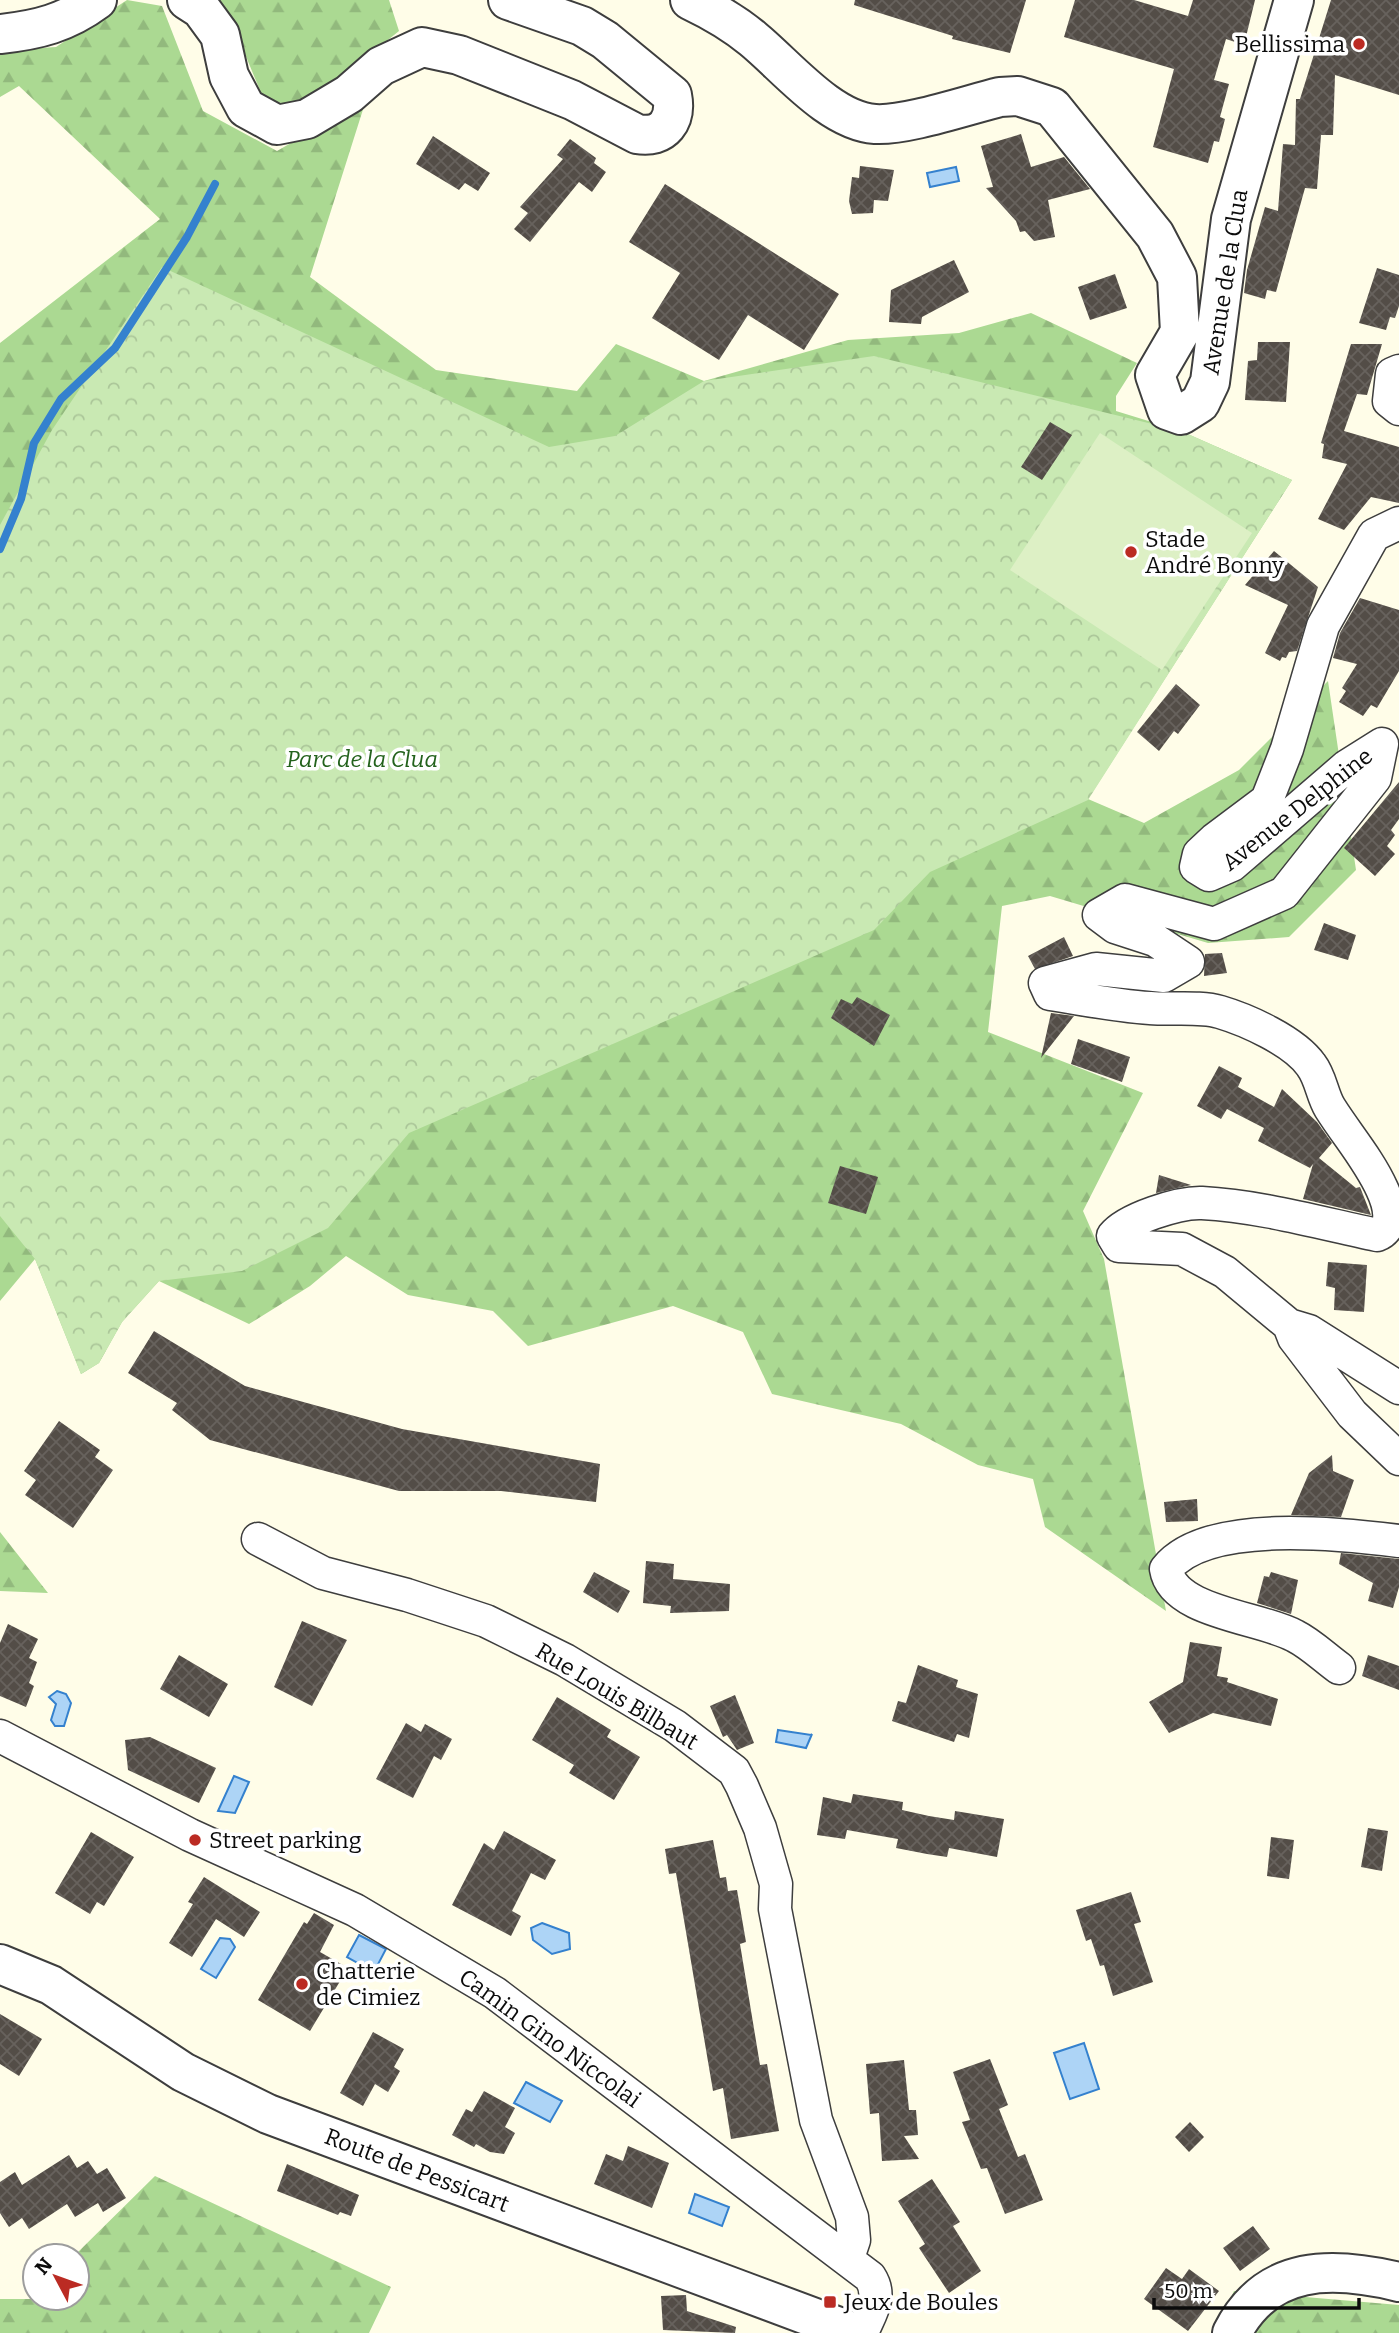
<svg xmlns="http://www.w3.org/2000/svg" width="1399" height="2333" font-family="Bitter,serif">
<style>
.forest{fill:url(#forest-firs)}
.park{fill:url(#park-crowns)}
.pitch{fill:#ddf0c5}
.water{fill:#add4f6;stroke:#3481ce;stroke-width:2}
.lines{fill:none;stroke-linecap:round;stroke-linejoin:round}
.stream{stroke:#3481ce;stroke-width:8}
.building{fill:url(#building-cross-hatch)}
.minor-casing{stroke:#3e3e3e;stroke-width:35}
.tertiary-casing{stroke:#3e3e3e;stroke-width:42}
.minor{stroke:#fff;stroke-width:32}
.tertiary{stroke:#fff;stroke-width:38}
.poi-dot{fill:#bb2b23;stroke:#fff;stroke-width:2.5}
.labels{text-anchor:middle;stroke-width:7;stroke-linejoin:round;paint-order:stroke}
.poi-label{font-size:23px;fill:#0b0b0b;stroke:#fff;text-anchor:start}
.street-label{font-size:23px;fill:#0b0b0b;stroke:#fff}
.park-label{font-size:23px;font-style:italic;fill:#23621c;stroke:#fff}
</style>
<defs>
<pattern id="forest-firs" width="22" height="20" patternUnits="userSpaceOnUse" patternTransform="scale(1.75)"><rect width="22" height="20" fill="#abd992"/><path d="M5 1l3.5 6h-7zM16 11l3.5 6h-7z" fill="#92b97d"/></pattern>
<pattern id="park-crowns" width="20" height="18" patternUnits="userSpaceOnUse" patternTransform="scale(1.75)"><rect width="20" height="18" fill="#c9e9b3"/><path d="M2 6a3 3 0 1 1 6 0M12 15a3 3 0 1 1 6 0" fill="none" stroke="#abc699"/></pattern>
<pattern id="building-cross-hatch" width="8" height="8" patternUnits="userSpaceOnUse" patternTransform="scale(1.75)"><rect width="8" height="8" fill="#534d47"/><path d="M0 0l8 8M0 8l8-8" fill="none" stroke="#67625d"/></pattern>
</defs>
<rect width="100%" height="100%" fill="#fffde8"/>
<path class="forest" d="M127,0L162,6L203,111L277,151L366,100L310,277L436,370L577,391L616,344L704,381L848,340L959,333L1031,313L1137,363L1116,396V411L1181,431L1292,480L1088,799L1144,823L1239,770L1328,681L1356,870L1289,937L1208,943L1050,896L1002,906L988,1032L1143,1093L1083,1211L1104,1259L1166,1611L1045,1527L1033,1479L978,1465L901,1424L772,1394L743,1332L673,1306L528,1346L493,1311L408,1295L346,1256L310,1286L249,1324L159,1281L122,1322L99,1363L81,1374L35,1259L0,1301V343L160,219L19,86L0,97V51L56,47Z
M211,0H389L399,31L305,107L264,100L228,13Z
M0,1532L48,1593L0,1591Z
M155,2176L391,2287L369,2333H0V2299H31L35,2295V2298H77V2256H74Z
M1234,2291L1399,2305V2333H1214Z"/>
<path class="park" d="M162,267L549,447L615,436L704,381L874,356L1181,431L1292,480L1088,800L930,872L874,930L409,1133L328,1228L242,1271L159,1281L122,1322L99,1363L81,1374L35,1259L0,1216V525L52,430Z"/>
<path class="pitch" d="M1100,433L1252,533L1162,670L1010,570Z"/>
<path class="water" d="M956,167L959,181L930,187L927,173Z
M57,1691L66,1694L71,1703L64,1726H55L51,1720L56,1704L49,1697Z
M778,1730L811,1735L812,1734L806,1748L776,1742Z
M234,1776L249,1782L235,1813L218,1811Z
M542,1923L569,1933L570,1949L552,1954L533,1940L531,1928Z
M359,1935L386,1949L374,1972L347,1957Z
M220,1938L230,1939L235,1947L216,1978L201,1969Z
M1084,2043L1099,2089L1070,2099L1054,2053Z
M526,2082L562,2101L550,2122L514,2103Z
M695,2194L729,2207L722,2226L689,2213Z"/>
<g class="lines">
<path class="stream" d="M0,549L21,499L34,443L61,399L115,348L187,237L215,184"/>
</g>
<path class="building" d="M855,0H1026L1010,53L952,39L953,36L854,5Z
M1075,0H1134L1188,16L1193,0H1255L1244,45L1226,39L1214,80L1229,84L1220,117L1225,119L1219,142L1214,141L1208,163L1153,147L1174,69L1064,37Z
M1331,0H1399V95L1335,75L1333,135H1321L1317,189L1305,188L1276,292L1267,290L1265,299L1244,293L1247,270L1265,207L1278,211L1283,144L1295,145L1296,99H1300Z
M1021,134L1031,167L1064,157L1090,189L1048,200L1055,237L1034,241L1025,231L1020,232L1016,221L986,188L993,187L981,146Z
M433,136L490,173L478,191L465,183L459,190L416,164Z
M570,139L596,158L594,163L606,172L592,192L579,182L530,242L514,229L528,213L520,207L563,159L557,155Z
M860,166L894,170L888,201L874,200L873,213L852,214L849,201L852,177L859,178Z
M665,184L839,294L804,350L748,315L719,360L652,318L680,273L629,242Z
M954,260L969,292L922,317L921,324L889,322L891,290Z
M1377,268L1399,275V306L1395,318L1390,317L1386,330L1359,323Z
M1115,274L1127,308L1090,320L1078,287Z
M1258,342H1290L1286,402L1245,400L1248,361L1257,360Z
M1351,344H1382L1367,395L1357,394L1344,431L1399,447V503L1371,497L1344,530L1318,519L1347,464L1322,458L1324,444L1321,443Z
M1050,422L1072,435L1042,480L1021,467Z
M1274,551L1318,587L1297,651L1289,652L1286,658L1282,657L1280,661L1265,653L1288,605L1245,585Z
M1360,598L1399,610V671L1377,708L1371,705L1363,716L1339,702L1346,691L1342,688L1357,664L1333,658L1340,633Z
M1176,684L1200,705L1178,734L1174,731L1159,751L1137,732Z
M1399,782V819L1391,830L1395,835L1387,846L1395,854L1375,876L1344,848Z
M1324,923L1356,935L1348,960L1314,950Z
M1064,937L1073,956L1035,969L1028,956Z
M1222,953L1227,973L1204,976L1205,954Z
M857,997L890,1015L874,1046L831,1018L841,999L852,1004Z
M1051,1013L1074,1016L1041,1058Z
M1078,1039L1130,1057L1122,1082L1071,1064Z
M1219,1066L1242,1078L1238,1087L1274,1107L1282,1089L1317,1122L1332,1143L1319,1158L1356,1188L1360,1187L1371,1215L1303,1199L1313,1164L1310,1168L1258,1141L1264,1128L1227,1109L1221,1119L1197,1106Z
M840,1166L878,1177L866,1214L828,1203Z
M1159,1175L1191,1185L1156,1193Z
M1328,1262L1367,1265L1364,1312L1334,1310L1335,1288L1326,1286Z
M154,1331L245,1386L402,1429L600,1464L596,1502L501,1491H399L210,1440L172,1410L177,1403L128,1373Z
M59,1421L100,1450L95,1457L113,1470L73,1528L25,1495L36,1480L24,1471Z
M1332,1455L1333,1471L1354,1480L1341,1517L1291,1515L1309,1473Z
M1197,1499L1198,1521L1166,1522L1164,1502Z
M1341,1553L1399,1559V1587L1393,1608L1368,1601L1373,1583L1339,1564Z
M646,1561L674,1564L673,1579L730,1584L729,1611L670,1613L671,1606L643,1603Z
M594,1572L630,1591L618,1613L583,1592Z
M1271,1572L1298,1580L1291,1614L1257,1603L1264,1576L1269,1577Z
M302,1621L347,1640L312,1706L274,1687Z
M8,1624L38,1639L29,1658L37,1662L29,1683L34,1686L26,1707L0,1696V1643Z
M1190,1642L1222,1647L1217,1676L1228,1678L1227,1682L1278,1699L1271,1726L1213,1713L1169,1733L1149,1702L1183,1682Z
M179,1655L228,1684L209,1717L160,1689Z
M1368,1655L1399,1666V1690L1362,1676Z
M918,1665L958,1680L956,1687L978,1694L969,1738L957,1734L954,1742L892,1721L898,1701L906,1703Z
M735,1695L754,1743L737,1750L727,1735L723,1737L710,1706Z
M557,1697L611,1730L607,1737L640,1757L614,1800L569,1773L574,1765L532,1740Z
M406,1723L421,1732L425,1724L452,1739L441,1760L434,1756L413,1798L376,1779Z
M150,1737L216,1768L199,1803L128,1770L125,1740Z
M853,1794L903,1802L902,1810L929,1816L954,1820L955,1811L1004,1819L997,1857L949,1848L947,1857L927,1854L896,1848L898,1839L847,1830L845,1839L817,1835L823,1797L851,1803Z
M1368,1828L1388,1831L1382,1871L1361,1867Z
M504,1831L556,1860L545,1880L531,1873L512,1911L521,1916L511,1936L452,1905L484,1843L494,1850Z
M91,1832L134,1857L104,1906L97,1902L90,1914L55,1893Z
M1271,1837L1294,1840L1289,1879L1267,1876Z
M713,1840L720,1878L726,1877L728,1891L737,1890L746,1942L740,1944L760,2065L767,2064L779,2131L731,2139L723,2088L713,2091L676,1873L669,1874L665,1849Z
M204,1877L260,1912L244,1937L216,1919L192,1957L169,1943L193,1904L188,1902Z
M1131,1892L1141,1922L1134,1924L1153,1982L1113,1996L1104,1965L1100,1966L1091,1939L1086,1941L1076,1910Z
M314,1913L334,1925L320,1952L348,1968L310,2031L258,2000L304,1922L307,1924Z
M0,2014L42,2039L19,2076L0,2064Z
M373,2032L404,2049L394,2067L400,2071L388,2092L375,2084L363,2106L340,2093Z
M990,2059L1008,2105L999,2109L1018,2157L1025,2154L1043,2200L1005,2214L987,2168L981,2169L962,2122L970,2120L953,2072Z
M904,2060L909,2110H916L918,2135L904,2136L919,2159L882,2161L879,2113L870,2114L866,2064Z
M484,2091L515,2108L505,2127L515,2133L504,2154L490,2152L476,2144L474,2147L452,2135L466,2109L472,2112Z
M1190,2122L1204,2137L1189,2152L1175,2137Z
M628,2146L669,2163L652,2208L594,2184L606,2154L623,2161Z
M69,2155L77,2168L88,2161L97,2174L107,2168L126,2198L103,2212L98,2203L75,2217L67,2204L29,2229L22,2218L9,2227L0,2213V2182L15,2172L22,2185Z
M287,2164L359,2195L351,2216L340,2212L338,2215L277,2191Z
M932,2179L960,2222L953,2226L981,2271L949,2293L919,2248L925,2244L898,2201Z
M1253,2226L1270,2249L1240,2271L1223,2248Z
M1166,2268L1182,2279L1189,2269L1219,2291L1188,2331L1144,2299Z
M686,2295L687,2311L736,2327L735,2333L663,2330L661,2296Z"/>
<g class="lines">
<g class="minor-casing">
<path id="minor" d="M1399,371L1392,374L1389,401L1399,409
M1399,523L1374,535L1323,626L1287,749L1267,800L1215,839L1199,854L1196,867L1209,875L1232,865L1347,766L1382,744L1375,778L1284,893L1214,924L1125,900L1099,915L1115,927L1155,940L1188,962L1164,976L1096,969L1045,983L1050,994C1083,999 1117,1006 1150,1008C1172,1010 1199,1006 1220,1012C1247,1020 1294,1041 1311,1065C1321,1078 1322,1095 1330,1108C1347,1135 1369,1160 1382,1189C1389,1204 1396,1228 1377,1235C1320,1223 1260,1206 1202,1203C1179,1202 1126,1219 1113,1236L1119,1246L1182,1249L1225,1272L1289,1325L1294,1338L1352,1414L1399,1459
M1289,1325L1309,1331L1399,1388
M258,1539L323,1573L407,1595L486,1621L565,1660L675,1726L734,1771L742,1786L760,1828L776,1884L775,1909L816,2120L852,2217L854,2240L848,2258
M1339,1668C1325,1658 1311,1644 1295,1636C1261,1617 1173,1613 1166,1569C1206,1518 1342,1534 1399,1541
M0,1736L190,1835L355,1910L495,1993L870,2277C883,2297 870,2313 862,2333"/>
</g>
<g class="tertiary-casing">
<path id="tertiary" d="M187,0L201,9L220,35L229,76L246,108L277,125L307,119L349,94L381,66L422,47L459,55L572,100L637,134C664,139 677,120 672,95L605,40L582,26L508,0
M690,0C713,11 734,23 753,39C786,66 830,121 875,124C906,126 967,105 1000,97L1018,96L1052,107L1155,235L1177,277L1180,332L1155,375L1167,410L1181,415L1200,403L1210,382L1231,219L1294,0
M0,34C38,30 66,23 97,0
M0,1964L51,1985L183,2072L268,2114L855,2333
M1232,2333C1267,2264 1333,2266 1399,2282"/>
</g>
<use href="#minor" class="minor"/>
<use href="#tertiary" class="tertiary"/>
</g>
<g class="poi-dot">
<circle cx="1359" cy="44" r="7"/>
<circle cx="1131" cy="552" r="7"/>
<circle cx="195" cy="1840" r="7"/>
<circle cx="302" cy="1984" r="7"/>
<rect x="823" y="2295" width="14" height="14" rx="3.5"/>
</g>
<g class="labels">
<g class="poi-label">
<text x="1345" y="52" text-anchor="end">Bellissima</text>
<text x="1145" y="547">Stade<tspan x="1145" dy="26">André Bonny</tspan></text>
<text x="209" y="1848">Street parking</text>
<text x="316" y="1979">Chatterie<tspan x="316" dy="26">de Cimiez</tspan></text>
<text x="844" y="2310">Jeux de Boules</text>
</g>
<g class="street-label">
<text transform="translate(1225 282) rotate(-81)" y="8">Avenue de la Clua</text>
<text transform="translate(1297 809) rotate(-38)" y="8">Avenue Delphine</text>
<text transform="translate(617 1696) rotate(31)" y="8">Rue Louis Bilbaut</text>
<text transform="translate(550 2038) rotate(36)" y="8">Camin Gino Niccolai</text>
<text transform="translate(417 2170) rotate(21)" y="8">Route de Pessicart</text>
</g>
<g class="park-label">
<text x="362" y="767">Parc de la Clua</text>
</g>
</g>
<g transform="translate(56 2277) rotate(311)"><circle r="33" fill="#ffffff" stroke="#9d9d9d" stroke-width="2"/>
<path d="M0-5L12 26L0 18L-12 26Z" fill="#bb2b23"/>
<text y="-10" font-size="19" font-weight="bold" text-anchor="middle" fill="#0b0b0b">N</text>
</g>
<path d="M1154 2298v10h205v-10" fill="none" stroke="#0b0b0b" stroke-width="3.5"/>
<text x="1164" y="2298" font-size="21" fill="#0b0b0b" stroke="#ffffff" stroke-width="5" paint-order="stroke">50 m</text>
</svg>
